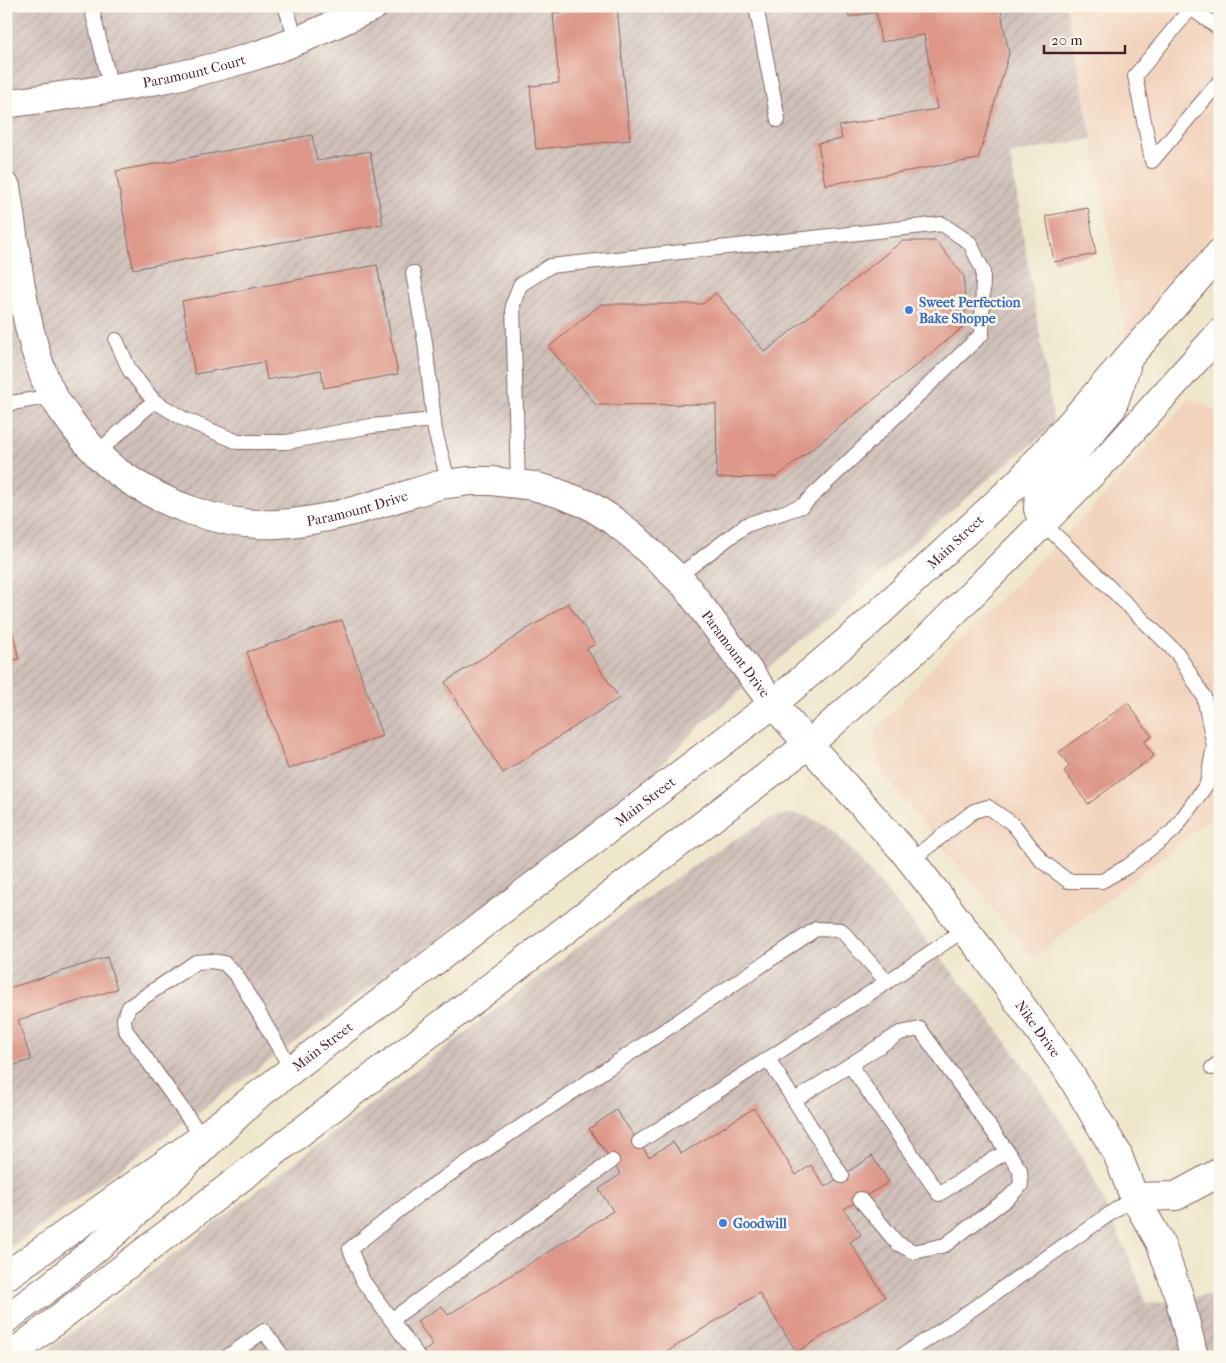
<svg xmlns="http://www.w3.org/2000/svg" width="1226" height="1363" font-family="'IM FELL French Canon',serif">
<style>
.built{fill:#f2d4be}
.industrial{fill:url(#industrial-furrows)}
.building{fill:#dd9687}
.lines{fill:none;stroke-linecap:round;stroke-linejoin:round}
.service-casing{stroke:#846563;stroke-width:16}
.minor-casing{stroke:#846563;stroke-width:30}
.secondary-casing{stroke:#846563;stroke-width:30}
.primary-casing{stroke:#846563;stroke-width:30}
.service{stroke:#fff;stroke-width:14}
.minor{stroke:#fff;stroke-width:28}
.secondary{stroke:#fff;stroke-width:28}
.primary{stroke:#fff;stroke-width:28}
.shop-dot{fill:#3f7fe0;stroke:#fbf7ec;stroke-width:2}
.labels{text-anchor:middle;stroke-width:5;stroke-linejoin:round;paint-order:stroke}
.street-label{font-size:14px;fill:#4a1f2b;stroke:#fbf7ec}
.shop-label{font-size:14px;font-weight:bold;fill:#366cbe;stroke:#fbf7ec;text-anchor:start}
</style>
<defs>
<pattern id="industrial-furrows" width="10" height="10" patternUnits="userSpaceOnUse" patternTransform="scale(1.25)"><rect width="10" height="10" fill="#cfc0ba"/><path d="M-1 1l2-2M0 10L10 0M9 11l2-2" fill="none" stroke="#b3a5a0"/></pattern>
</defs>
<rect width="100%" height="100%" fill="#fbf7ec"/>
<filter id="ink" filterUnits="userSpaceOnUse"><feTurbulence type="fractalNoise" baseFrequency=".02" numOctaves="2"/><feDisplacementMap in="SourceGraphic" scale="10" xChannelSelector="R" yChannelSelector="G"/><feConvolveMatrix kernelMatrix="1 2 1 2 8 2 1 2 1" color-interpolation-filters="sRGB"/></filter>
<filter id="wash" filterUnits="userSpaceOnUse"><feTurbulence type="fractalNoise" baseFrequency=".0096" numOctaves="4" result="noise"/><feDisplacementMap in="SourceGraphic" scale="20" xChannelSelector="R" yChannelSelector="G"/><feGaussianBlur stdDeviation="1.12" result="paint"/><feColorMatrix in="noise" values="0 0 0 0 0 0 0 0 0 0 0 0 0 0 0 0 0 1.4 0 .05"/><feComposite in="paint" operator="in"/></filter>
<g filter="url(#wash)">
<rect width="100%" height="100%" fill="#efe7cc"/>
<path class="built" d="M1066,6H1220V222L1183,274L1127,340L1092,139Z
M1190,398L1220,413V811L1033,958L886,777L874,747L877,729L937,662L1106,494Z"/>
<path class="industrial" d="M6,6H1066L1092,139L1010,154L1054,422L1048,430L930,528L862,591L705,720L654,771L590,829L6,1251Z
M789,814L807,816L831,828L869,870L977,1002L1030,1074L1065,1127L1093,1177L1136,1274L1146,1304L1220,1293V1357H39L603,928L718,849L772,818Z"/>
<g id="blocks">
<path class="building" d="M847,6H1000L1009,54L978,159L825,185L818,143L842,139L839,126L937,109L924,35L881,42L876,12L849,17Z
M617,7L630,140L536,149L530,86L559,83L553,13Z
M312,135L317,161L370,151L383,224L133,269L116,171Z
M1088,208L1096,254L1054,262L1046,216Z
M902,241H936L964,276L965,326L777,477L717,478L716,404L596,405L549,347L601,304H703L716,293L765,352Z
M377,265L398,374L324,388L321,370L267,380L264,362L195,374L182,301Z
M568,603L595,644L587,649L619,698L503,773L445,682Z
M6,606L19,659L6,662Z
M342,620L382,736L288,769L247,652Z
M1128,703L1152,737L1144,742L1154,756L1088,804L1064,771L1069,766L1059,752Z
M107,957L117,989L18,1020L31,1060L6,1068V989Z
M754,1108L796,1175L811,1165L825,1187L872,1156L889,1182L844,1209L861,1235L850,1242L885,1297L797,1352L759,1293L659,1357H415L433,1345L417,1321L442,1306L448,1315L613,1211L599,1189L621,1174L589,1129L616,1110L649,1157L673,1142L681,1154Z"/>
</g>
</g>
<g filter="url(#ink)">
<use href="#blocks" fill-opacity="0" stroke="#846563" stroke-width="1"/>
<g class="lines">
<g class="service-casing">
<path id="service" d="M91,6L111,88
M285,6L297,41
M756,6L778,120
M1220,29L1191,8L1135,76L1152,161L1220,81
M413,273L425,342L435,431L449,484
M116,340L130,371L154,401L184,419L238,442H287L371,426L434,420
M6,404L53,396
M97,453L154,401
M518,484L513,304L520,285L550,266L942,224L970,243L983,271L982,334L802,506L746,525L677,577
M911,860L974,811L988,807L1013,824L1042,861L1068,881H1102L1128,866L1173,831L1207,784L1214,746L1204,697L1177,653L1043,523
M768,1059L842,1176
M1212,1068L1220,1062
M795,1100L900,1033L920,1029L1007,1151L939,1194L850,1065
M205,1141L125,1029L124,1019L129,1007L196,962L210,961L224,963L237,976L292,1070
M639,1142L887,982
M860,1199L897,1243L914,1252L945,1245L1008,1198L1021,1185L1020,1170L1007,1151
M391,1320L612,1161
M417,1355L363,1281L350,1249L417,1196L816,929L841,930L887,982L965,929
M227,1357L264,1331L283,1357
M900,1357L942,1330L1134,1197"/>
</g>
<g class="minor-casing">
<g id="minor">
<path id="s1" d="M6,104C88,92 169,82 248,58C292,45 333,25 374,6"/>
<path id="s2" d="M6,187C16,250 22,321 45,379C51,395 60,408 70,421C84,440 100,460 119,473C164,505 222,527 278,524C333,521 386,501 439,485L470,481H491L534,486L558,493L589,505L614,521L633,536L685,585L773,704L840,780L902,849L984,954L1067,1069L1117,1153L1134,1197L1160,1242L1179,1296L1194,1357"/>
<path d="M1134,1197L1176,1196L1220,1172"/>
</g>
</g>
<g class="secondary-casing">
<g id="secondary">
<path d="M1043,523L1038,509L1039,491L1058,471L1112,408L1126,367"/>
<path id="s3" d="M6,1276L203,1137L773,704L865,626L1019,482L1220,253"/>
<path d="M9,1357L158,1241L809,744L920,646L1043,523L1111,454L1220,333"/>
</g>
</g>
<g class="primary-casing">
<path id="primary" d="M6,1319L52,1285L118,1230L251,1102"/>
</g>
<use href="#service" class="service"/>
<use href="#minor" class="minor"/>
<use href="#secondary" class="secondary"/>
<use href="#primary" class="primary"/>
</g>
</g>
<g class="shop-dot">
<circle cx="909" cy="310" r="5"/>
<circle cx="723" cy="1223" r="5"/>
</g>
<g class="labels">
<g class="street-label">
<text dy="5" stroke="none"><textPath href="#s1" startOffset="191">Paramount Court</textPath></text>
<text dy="5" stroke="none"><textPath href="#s2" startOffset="568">Paramount Drive</textPath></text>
<text dy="5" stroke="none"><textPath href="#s3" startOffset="1201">Main Street</textPath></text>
<text dy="5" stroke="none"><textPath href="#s2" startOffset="1018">Paramount Drive</textPath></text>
<text dy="5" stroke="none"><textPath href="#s3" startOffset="796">Main Street</textPath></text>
<text dy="5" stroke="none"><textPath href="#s2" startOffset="1500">Nike Drive</textPath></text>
<text dy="5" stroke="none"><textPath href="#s3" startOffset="391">Main Street</textPath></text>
</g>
<g class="shop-label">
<text x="919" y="307">Sweet Perfection<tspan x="919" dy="16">Bake Shoppe</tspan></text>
<text x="733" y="1228">Goodwill</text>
</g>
</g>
<rect width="1226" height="1363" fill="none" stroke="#fbf7ec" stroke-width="25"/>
<path d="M1044 45v8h81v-8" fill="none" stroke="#4a1f2b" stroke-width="2.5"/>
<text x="1051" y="45" font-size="15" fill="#4a1f2b" stroke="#fbf7ec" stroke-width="4" paint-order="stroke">20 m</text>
</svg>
